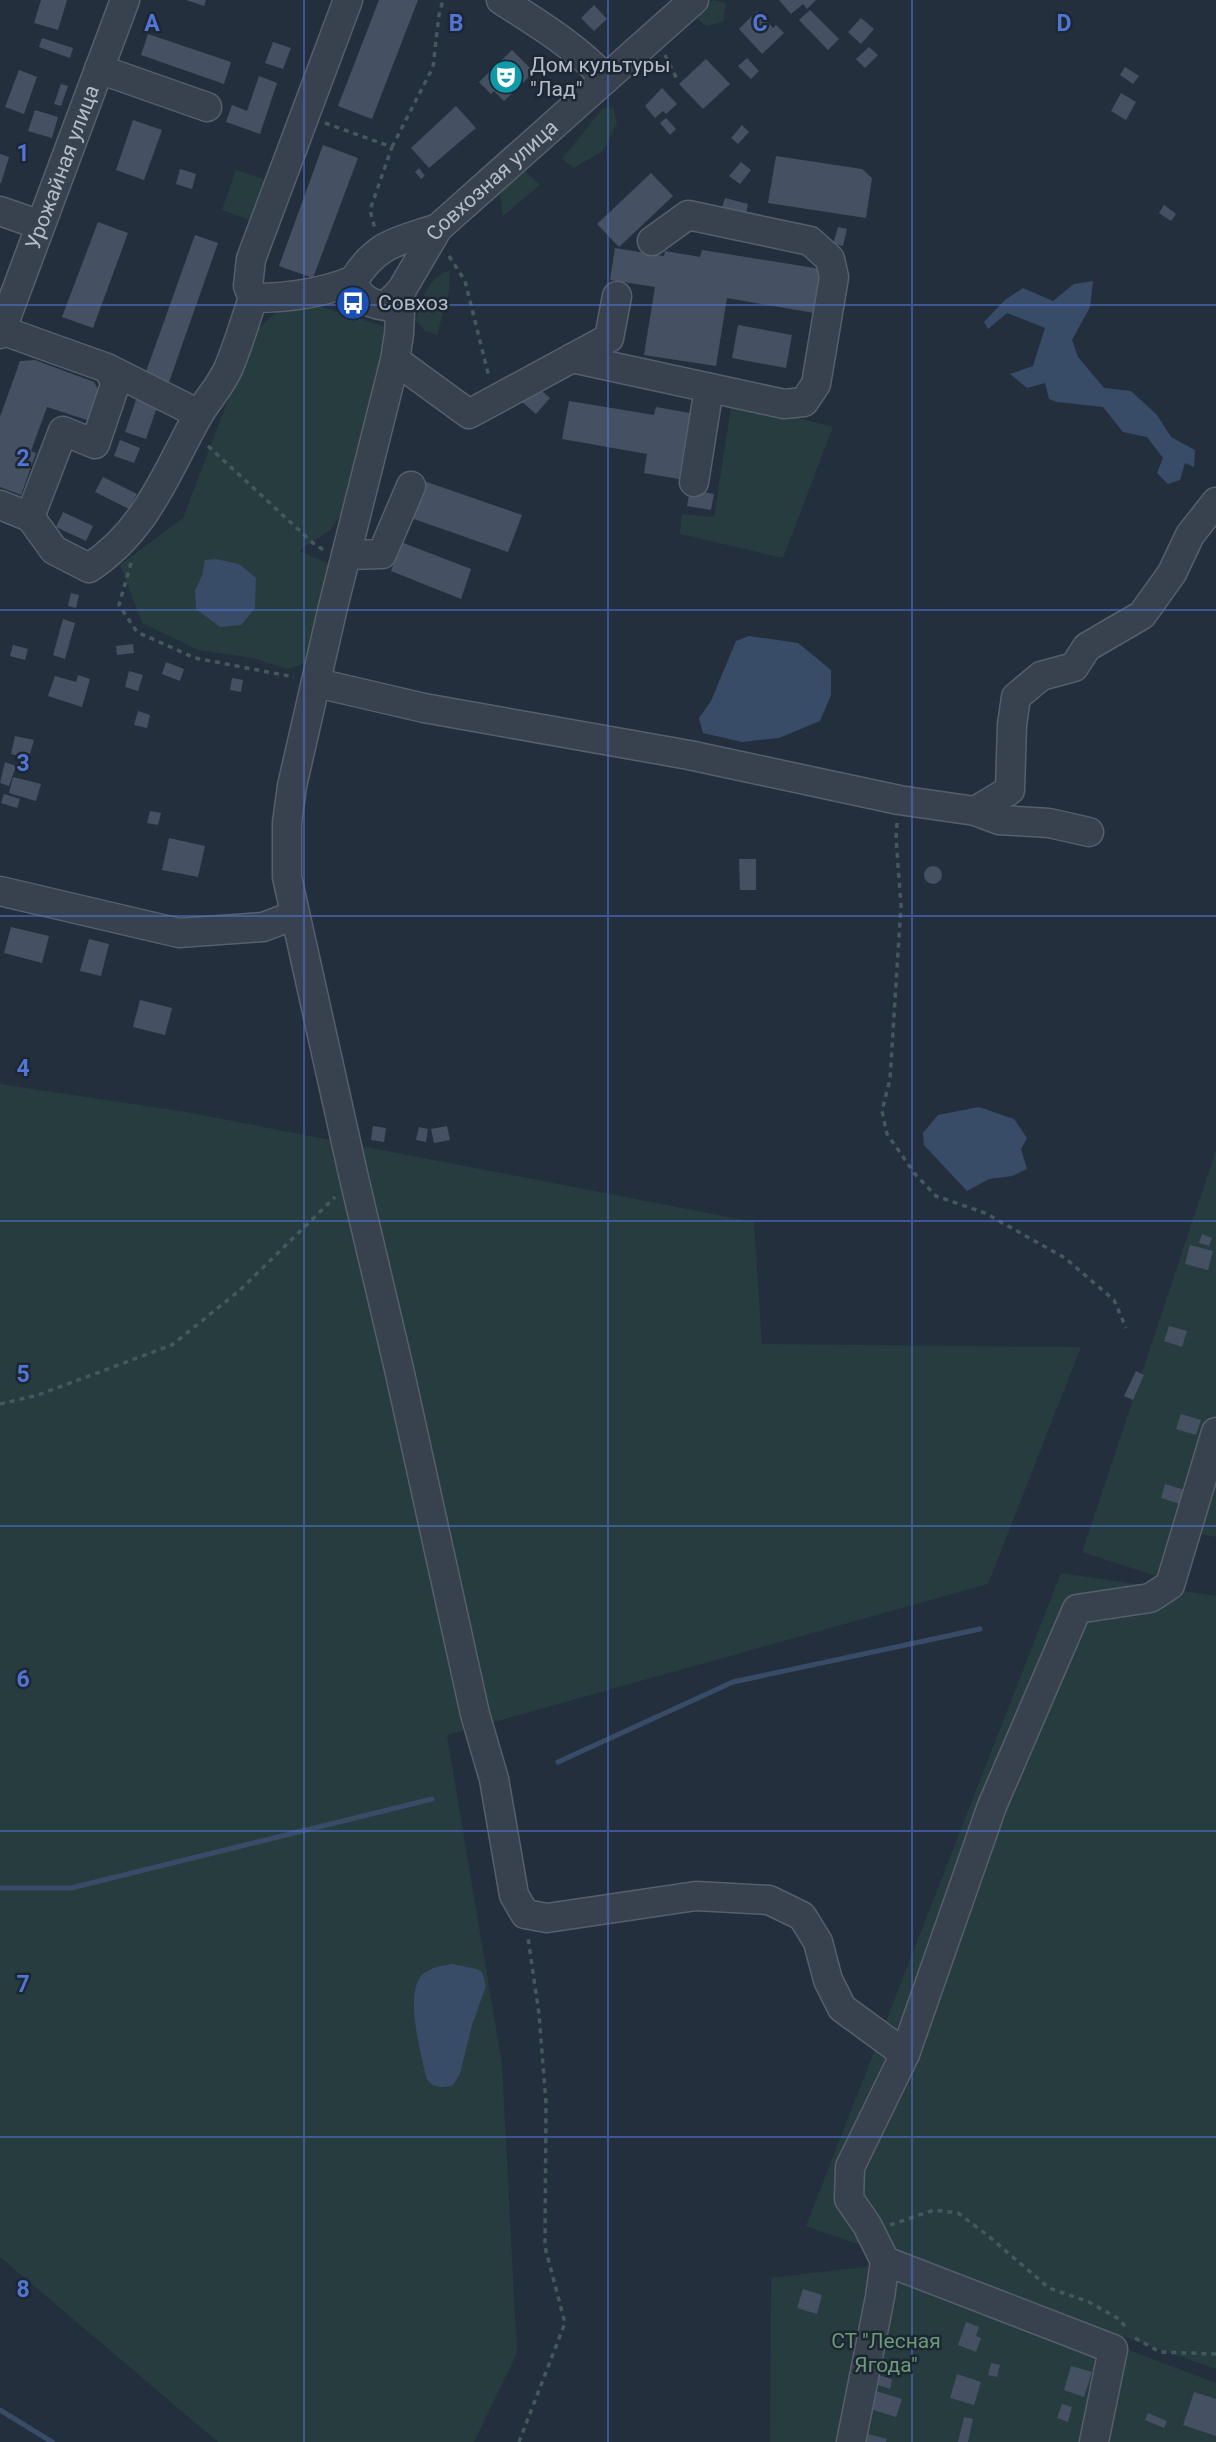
<svg xmlns="http://www.w3.org/2000/svg" width="1216" height="2442" font-family="Roboto,sans-serif">
<style>
.green{fill:#263c3f}
.water{fill:#394c67}
.lines{fill:none;stroke-linecap:round;stroke-linejoin:round}
.stream{stroke:#394c67;stroke-width:5}
.building{fill:#455162}
.minor-casing{stroke:#565f6c;stroke-width:31}
.path{stroke:#44595c;stroke-width:3.5;stroke-dasharray:5 5;stroke-linecap:butt}
.minor{stroke:#38414e;stroke-width:28}
.grid{fill:none;stroke:#5274d3;stroke-width:2;stroke-opacity:0.55}
.labels{text-anchor:middle;stroke-width:5;stroke-linejoin:round;paint-order:stroke}
.poi-label{font-size:21px;fill:#b4bcc9;stroke:#1d2633;text-anchor:start}
.street-label{font-size:21px;fill:#b4bcc9;stroke:#1d2633}
.park-label{font-size:21px;fill:#6b9a76;stroke:#1d2633}
.grid-label{font-size:23px;text-anchor:middle;font-weight:bold;fill:#5274d3;stroke:#1d2633;stroke-width:5;stroke-linejoin:round;paint-order:stroke}
</style>
<rect width="100%" height="100%" fill="#242f3e"/>
<path class="green" d="M713,0L726,3L723,22L706,26L695,16Z
M613,107L617,123L603,151L574,168L562,159L603,108Z
M236,170L264,179L250,220L222,210Z
M524,170L540,185L503,216L500,193L512,178Z
M450,270L449,291L437,335L424,330L416,320C421,299 429,277 450,270Z
M316,305L383,326V359L344,511L330,530L299,551L332,565L309,662L287,669L253,658L198,650L142,623L120,565L183,518L254,332L278,311Z
M732,401L833,427L783,558L680,534L682,514L714,517Z
M0,1084L186,1112L754,1222L762,1344L1081,1347L988,1584L447,1735L502,2064L517,2353L474,2442H218L0,2257Z
M1216,1150V1537L1196,1533L1159,1577L1082,1552Z
M1061,1573L1216,1596V2369L806,2226Z
M898,2263L1216,2383V2442H770L771,2278Z"/>
<path class="water" d="M1093,281L1090,307L1072,340L1078,357L1104,388L1131,391L1157,415L1171,437L1195,450L1194,467L1185,463L1180,480L1168,484L1157,473L1163,458L1147,437L1123,432L1103,407L1057,402L1049,399L1045,383L1027,388L1010,374L1033,366L1045,328L1007,313L988,329L984,322L1005,300L1023,288L1053,301L1074,284Z
M216,559L239,564L256,578L255,608L241,625L220,627L196,609L195,590L202,576L205,560Z
M749,636L798,643L831,670V695L820,721L779,738L742,742L703,733L699,718L711,701L736,641Z
M979,1107L1014,1119L1027,1138L1021,1149L1027,1169L1012,1176L989,1179L967,1191L924,1145L923,1133L938,1115Z
M452,1964L477,1969L482,1972L486,1986L472,2025L460,2074L453,2085C443,2089 431,2088 426,2077C421,2053 404,1994 422,1975C430,1967 442,1966 452,1964Z"/>
<g class="lines">
<path class="stream" d="M558,1762L733,1682L980,1629
M0,1888H71L432,1799
M0,2410L52,2442"/>
</g>
<path class="building" d="M41,0H67L58,30L34,23Z
M186,0H206L204,6Z
M379,0H418L372,119L338,106Z
M779,0H816L807,9L803,4L791,14Z
M594,5L607,19L594,31L581,18Z
M810,10L839,39L828,50L799,20Z
M757,11L773,28L776,25L784,33L762,54L739,29Z
M861,18L874,29L861,44L848,32Z
M148,34L231,62L224,84L141,55Z
M42,38L73,48L70,58L39,47Z
M273,42L291,48L283,69L265,63Z
M869,47L878,55L865,68L856,59Z
M512,50L534,72L504,101L494,91L491,94L479,82Z
M747,58L759,71L751,79L738,66Z
M706,59L730,84L703,109L679,84Z
M1125,67L1139,76L1133,84L1120,75Z
M19,70L37,77L24,114L5,107Z
M259,76L277,83L260,134L226,122L232,105L247,111Z
M61,84L68,86L61,106L54,104Z
M662,88L677,104L666,114L663,111L655,118L645,106Z
M1121,93L1136,102L1126,120L1111,111Z
M456,106L476,128L429,168L411,148Z
M35,110L58,117L52,138L28,131Z
M666,118L676,129L670,135L660,123Z
M133,120L162,130L144,180L116,170Z
M742,125L749,132L738,144L731,138Z
M323,145L358,158L313,278L279,266Z
M0,154L9,157L1,183H0Z
M776,156L862,169L872,178L866,218L768,203Z
M741,162L751,170L740,184L729,176Z
M419,168L425,176L421,179L415,172Z
M180,169L196,174L192,189L176,184Z
M651,173L673,196L619,247L597,224Z
M725,198L748,204L746,214L722,208Z
M1164,205L1176,214L1171,221L1159,213Z
M98,222L128,233L93,328L62,317Z
M838,227L847,229L843,246L833,244Z
M195,235L218,243L167,388L143,380Z
M615,248L664,256L665,251L700,257L702,250L821,269L814,313L727,298L716,366L644,355L655,287L610,280Z
M738,325L792,335L786,368L732,358Z
M35,360L94,382L100,393L90,421L47,407L31,451L36,453L21,495L0,487V417L20,361Z
M535,385L550,398L536,414L521,401Z
M138,394L159,401L146,439L125,432Z
M569,401L654,415L656,407L690,413L679,479L644,473L647,454L562,439Z
M120,440L140,448L134,463L114,456Z
M103,477L137,494L129,509L95,492Z
M424,481L522,515L508,552L411,518Z
M690,489L714,494L711,510L687,506Z
M63,512L93,526L86,541L56,527Z
M401,542L471,569L461,599L391,571Z
M71,593L79,595L76,608L68,606Z
M63,619L75,623L65,659L53,655Z
M133,644L134,653L117,655L116,646Z
M13,645L28,649L25,660L10,656Z
M166,662L184,669L180,681L162,674Z
M129,671L143,675L138,691L125,687Z
M78,675L90,679L82,707L48,696L55,676L76,682Z
M232,678L243,680L241,692L230,690Z
M138,711L150,715L147,728L134,725Z
M15,736L34,740L30,754L23,752L22,757L11,754Z
M5,762L16,766L9,786L0,783Z
M13,777L41,784L36,801L9,793Z
M4,794L20,799L17,808L1,803Z
M150,811L161,813L158,825L147,823Z
M169,838L205,846L198,877L162,870Z
M739,859H756V890H740Z
M924 875a9 9 0 1 1 18 0a9 9 0 1 1-18 0Z
M11,927L49,936L42,963L4,953Z
M89,939L109,944L101,976L80,971Z
M140,1000L172,1008L165,1035L133,1027Z
M373,1126L386,1128L384,1142L371,1140Z
M447,1126L450,1140L434,1143L431,1129Z
M419,1127L428,1129L426,1142L416,1140Z
M1202,1234L1212,1238L1209,1246L1199,1243Z
M1190,1245L1213,1251L1208,1270L1185,1264Z
M1169,1326L1187,1331L1182,1347L1164,1341Z
M1136,1371L1144,1375L1133,1400L1124,1396Z
M1181,1414L1201,1420L1196,1435L1176,1429Z
M1165,1484L1185,1490L1180,1504L1161,1498Z
M803,2289L822,2295L817,2314L797,2308Z
M966,2322L979,2327L976,2336L981,2338L976,2352L958,2345Z
M991,2363L1000,2365L997,2377L988,2375Z
M1071,2366L1092,2372L1084,2397L1064,2390Z
M871,2373L892,2379L890,2389L869,2382Z
M957,2374L981,2382L974,2405L950,2398Z
M876,2391L902,2399L896,2417L870,2409Z
M1194,2392L1216,2399V2436L1183,2425Z
M1062,2404L1072,2407L1068,2422L1057,2418Z
M1148,2413L1167,2421L1164,2428L1145,2420Z
M964,2417L973,2419L968,2442H958Z
M864,2433L887,2439L886,2442H861Z"/>
<g class="lines">
<g class="minor-casing">
<g id="minor">
<path d="M501,0C537,23 575,46 605,78"/>
<path d="M99,69L207,107"/>
<path d="M0,211L40,225"/>
<path id="s1" d="M438,228C400,241 377,242 354,280C357,297 369,304 386,306L401,291L438,228L694,0"/>
<path d="M401,291L399,334L395,360L333,607L292,786L287,823V877L354,1178L399,1369L475,1714L494,1779L514,1895L525,1914L547,1918L696,1896L769,1900L802,1916L818,1942L828,1980L842,2008L905,2054"/>
<path d="M253,298L248,286L251,259L348,0"/>
<path d="M1,330L107,368L116,382L95,444L63,431L30,517"/>
<path id="s2" d="M0,334L125,0"/>
<path d="M572,358L784,404L804,402L816,384L834,277L830,259L810,241L688,215L652,241"/>
<path d="M395,360L469,414L609,338L617,296"/>
<path d="M107,368L199,414"/>
<path d="M694,482L709,388"/>
<path d="M0,505L30,517L54,550L89,568C148,529 166,472 199,414C208,399 221,385 228,369C238,346 245,321 253,298C286,298 323,293 354,280"/>
<path d="M346,555L382,554L411,486"/>
<path d="M317,683L424,708L689,755L899,800L975,811L999,820L1049,823L1089,832"/>
<path d="M975,811L1010,790L1012,725L1016,697L1041,676L1074,667L1087,647L1142,615L1172,573L1190,535L1216,502"/>
<path d="M0,891L179,933L263,927L295,915"/>
<path d="M885,2261L1113,2349L1094,2442"/>
<path d="M851,2442L880,2297L885,2261L867,2225L849,2199L850,2167L905,2054L992,1806L1077,1609L1150,1598L1170,1585L1216,1432"/>
</g>
</g>
<path class="path" d="M665,55L677,79
M325,123L392,147L370,210L375,229
M392,147L433,67L439,15L443,0
M449,256L465,281L489,377
M208,446L313,543L325,551
M131,563L119,605L137,632L195,658L294,677
M897,823L896,838L901,905L890,1079L882,1111L887,1134L915,1174L936,1196L985,1213L1065,1258L1114,1300L1126,1328
M0,1404L38,1395L172,1345L240,1290L335,1197
M890,2225L934,2210L958,2213L986,2234L1049,2288L1089,2302L1119,2319L1128,2330
M1135,2338L1160,2352L1216,2354
M519,2442L565,2323L545,2247L546,2103L539,2014L528,1938"/>
<use href="#minor" class="minor"/>
</g>
<path class="grid" d="M304,0V2442M608,0V2442M912,0V2442M0,305H1216M0,610H1216M0,916H1216M0,1221H1216M0,1526H1216M0,1831H1216M0,2137H1216"/>
<defs>
<g id="theatre-disc" transform="scale(1.75)"><circle r="9.5" fill="#0f9aa8" stroke="#1d2633"/><path d="M-5-5.5Q0-4 5-5.5V0Q5 5 0 6Q-5 5-5 0ZM-3.3-2.5H-1v1.5H-3.3ZM1-2.5H3.3v1.5H1ZM-2.8 1Q0 5.5 2.8 1Z" fill="#fff"/></g>
<g id="bus-disc" transform="scale(1.75)"><circle r="9.5" fill="#1a4fb4" stroke="#1d2633"/><path d="M-5-6H5V4H4V6H2V4H-2V6H-4V4H-5ZM-3.5-4V0h7V-4ZM-3.5 1.2v1.5H-2V1.2ZM2 1.2v1.5H3.5V1.2Z" fill="#fff"/></g>
</defs>
<g fill-rule="evenodd">
<use href="#theatre-disc" x="506" y="77"/>
<use href="#bus-disc" x="353" y="303"/>
</g>
<g class="labels">
<g class="poi-label">
<text x="530" y="72">Дом культуры<tspan x="530" dy="24">"Лад"</tspan></text>
<text x="378" y="310">Совхоз</text>
</g>
<g class="street-label">
<text dy="7" stroke="none"><textPath href="#s2" startOffset="178">Урожайная улица</textPath></text>
<text dy="7" stroke="none"><textPath href="#s1" startOffset="313">Совхозная улица</textPath></text>
</g>
<g class="park-label">
<text x="886" y="2348">СТ "Лесная<tspan x="886" dy="24">Ягода"</tspan></text>
</g>
</g>
<g class="grid-label">
<text x="152" y="31">A</text>
<text x="456" y="31">B</text>
<text x="760" y="31">C</text>
<text x="1064" y="31">D</text>
<text x="23" y="161">1</text>
<text x="23" y="466">2</text>
<text x="23" y="771">3</text>
<text x="23" y="1076">4</text>
<text x="23" y="1382">5</text>
<text x="23" y="1687">6</text>
<text x="23" y="1992">7</text>
<text x="23" y="2297">8</text>
</g>
</svg>
